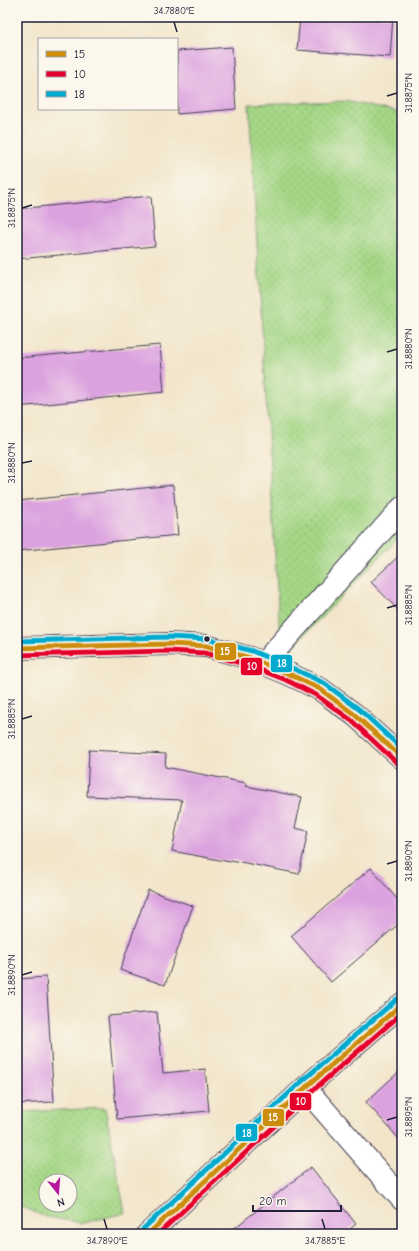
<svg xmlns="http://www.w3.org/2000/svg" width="419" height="1251" font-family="'Comic Neue',sans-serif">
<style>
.park{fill:url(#park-dots);stroke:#647c60;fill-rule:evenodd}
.building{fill:#dca2df}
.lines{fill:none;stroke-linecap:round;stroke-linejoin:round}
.minor-casing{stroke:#413f50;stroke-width:24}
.minor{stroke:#fff;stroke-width:22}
.bus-1-casing{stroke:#fbf7ec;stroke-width:8}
.bus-2-casing{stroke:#fbf7ec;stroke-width:8}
.bus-3-casing{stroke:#fbf7ec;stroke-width:8}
.bus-1{stroke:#cc8c0c;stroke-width:5}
.bus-2{stroke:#e4002b;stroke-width:5}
.bus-3{stroke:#00a9ce;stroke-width:5}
.ticks{fill:none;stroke:#22223b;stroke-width:1.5}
.bus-dot{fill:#22223b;stroke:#fbf7ec;stroke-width:1.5}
.line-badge{stroke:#fbf7ec;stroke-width:1.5}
.badge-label{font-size:11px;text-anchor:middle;font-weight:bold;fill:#fff}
.neatline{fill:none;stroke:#22223b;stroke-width:1.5}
.ticks-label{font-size:10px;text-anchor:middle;fill:#22223b}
</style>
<defs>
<pattern id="park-dots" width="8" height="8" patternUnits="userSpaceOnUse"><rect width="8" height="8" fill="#a5d786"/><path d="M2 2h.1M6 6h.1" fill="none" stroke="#8eb875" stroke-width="1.8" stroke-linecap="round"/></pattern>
</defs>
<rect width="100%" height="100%" fill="#fbf7ec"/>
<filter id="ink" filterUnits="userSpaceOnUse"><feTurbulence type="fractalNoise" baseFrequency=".025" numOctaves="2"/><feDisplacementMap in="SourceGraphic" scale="8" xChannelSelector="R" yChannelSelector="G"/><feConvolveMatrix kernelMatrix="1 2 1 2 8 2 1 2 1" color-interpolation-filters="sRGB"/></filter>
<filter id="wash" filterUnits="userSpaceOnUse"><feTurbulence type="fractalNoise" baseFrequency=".012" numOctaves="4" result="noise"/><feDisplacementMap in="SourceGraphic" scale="16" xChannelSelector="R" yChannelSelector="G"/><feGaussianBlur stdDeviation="0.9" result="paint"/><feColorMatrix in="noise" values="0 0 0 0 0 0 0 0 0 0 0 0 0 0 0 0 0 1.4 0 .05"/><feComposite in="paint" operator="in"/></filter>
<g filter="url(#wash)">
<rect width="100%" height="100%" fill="#f2e5ca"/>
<path class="park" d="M345,101L402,113V534L281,659L249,104Z
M105,1108L125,1213L83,1223L46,1217L17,1205V1112ZM46,1181H70V1205H46Z"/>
<g id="blocks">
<path class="building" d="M300,17H393L390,57L297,50Z
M232,47L236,109L177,114V51Z
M151,196L155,246L17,259V209Z
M160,345L164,392L17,407V358Z
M173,485L178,535L17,551V501Z
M402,553V614L371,582Z
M89,750L166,754L165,767L246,783V786L302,797L295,828L308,831L299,874L231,860L230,862L172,851L182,800L87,796Z
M371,868L402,905V921L331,982L291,936Z
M148,890L193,906L165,985L120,970Z
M46,977L54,1102L17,1104V979Z
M157,1012L163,1073L205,1069L209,1111L117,1119L108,1016Z
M402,1069V1142L366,1102Z
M311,1167L356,1224L344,1234H227Z"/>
</g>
</g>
<g filter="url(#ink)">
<use href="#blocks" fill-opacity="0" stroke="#413f50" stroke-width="1"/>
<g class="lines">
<g class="minor-casing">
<path id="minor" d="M17,648L169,644L206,646L250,658L289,674L320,689L355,715L402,758
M264,663L402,508
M305,1088L402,1199
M148,1234L305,1088L402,1004"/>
</g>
<use href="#minor" class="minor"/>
<g class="bus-1-casing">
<path id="bus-1" d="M17,648L169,644L206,646L250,658L289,674L320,689L355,715L402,758
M148,1234L305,1088L402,1004"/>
</g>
<g class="bus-2-casing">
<path id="bus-2" d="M17,655L169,651L205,653L248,665L286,680L316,695L351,720L397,763
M158,1234L310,1093L402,1013"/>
</g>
<g class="bus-3-casing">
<path id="bus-3" d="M17,641L169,637L207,639L252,651L292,668L324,683L360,710L402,749
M143,1229L300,1083L397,999"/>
</g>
<use href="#bus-1" class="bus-1"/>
<use href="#bus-2" class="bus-2"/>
<use href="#bus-3" class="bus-3"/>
</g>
</g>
<path class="ticks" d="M174,22L177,32M387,96L397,93M22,208L32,205M387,352L397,349M22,463L32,461M387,608L397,605M22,719L32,716M387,864L397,861M22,975L32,972M387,1120L397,1117M104,1219L107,1229M322,1219L325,1229"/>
<circle class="bus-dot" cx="207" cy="639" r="3.5"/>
<g class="line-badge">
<rect x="214" y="642" width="23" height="19" rx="4" fill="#cc8c0c"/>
<rect x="270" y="654" width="23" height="19" rx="4" fill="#00a9ce"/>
<rect x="240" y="657" width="23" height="19" rx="4" fill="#e4002b"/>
<rect x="289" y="1092" width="23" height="19" rx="4" fill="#e4002b"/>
<rect x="262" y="1108" width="23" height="19" rx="4" fill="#cc8c0c"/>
<rect x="235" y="1123" width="23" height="19" rx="4" fill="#00a9ce"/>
</g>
<g class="badge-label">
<text x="225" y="655">15</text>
<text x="282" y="667">18</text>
<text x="252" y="670">10</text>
<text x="301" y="1105">10</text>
<text x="273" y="1121">15</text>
<text x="247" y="1137">18</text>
</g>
<rect width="419" height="1251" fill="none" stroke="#fbf7ec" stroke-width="44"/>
<rect x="38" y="38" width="140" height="72" fill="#fbf7ec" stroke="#a4a2a5"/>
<rect x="46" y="51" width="20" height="6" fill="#cc8c0c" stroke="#a4a2a5"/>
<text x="74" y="58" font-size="12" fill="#22223b">15</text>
<rect x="46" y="71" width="20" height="6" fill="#e4002b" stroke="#a4a2a5"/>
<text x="74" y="78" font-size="12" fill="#22223b">10</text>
<rect x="46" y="91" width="20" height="6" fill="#00a9ce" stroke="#a4a2a5"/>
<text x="74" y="98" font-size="12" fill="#22223b">18</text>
<g transform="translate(58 1193) rotate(163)"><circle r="19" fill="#fbf7ec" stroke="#a4a2a5"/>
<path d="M0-3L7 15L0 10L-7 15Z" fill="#b5179e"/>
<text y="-6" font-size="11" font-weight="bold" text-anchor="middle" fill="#22223b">N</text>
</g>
<path d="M253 1205v6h88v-6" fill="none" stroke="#22223b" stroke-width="2"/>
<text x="259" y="1205" font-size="12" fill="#22223b" stroke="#fbf7ec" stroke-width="3" paint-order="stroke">20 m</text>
<rect x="22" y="22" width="375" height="1207" class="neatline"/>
<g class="ticks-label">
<text x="174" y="14">34.7880°E</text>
<text transform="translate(408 93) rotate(-90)" y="4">31.8875°N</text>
<text transform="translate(11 208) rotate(-90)" y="4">31.8875°N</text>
<text transform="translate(408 349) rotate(-90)" y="4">31.8880°N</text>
<text transform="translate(11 463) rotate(-90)" y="4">31.8880°N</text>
<text transform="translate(408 605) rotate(-90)" y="4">31.8885°N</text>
<text transform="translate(11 719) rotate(-90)" y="4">31.8885°N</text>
<text transform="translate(408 861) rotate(-90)" y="4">31.8890°N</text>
<text transform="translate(11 975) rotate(-90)" y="4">31.8890°N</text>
<text transform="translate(408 1117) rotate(-90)" y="4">31.8895°N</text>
<text x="107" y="1244">34.7890°E</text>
<text x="325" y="1244">34.7885°E</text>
</g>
</svg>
